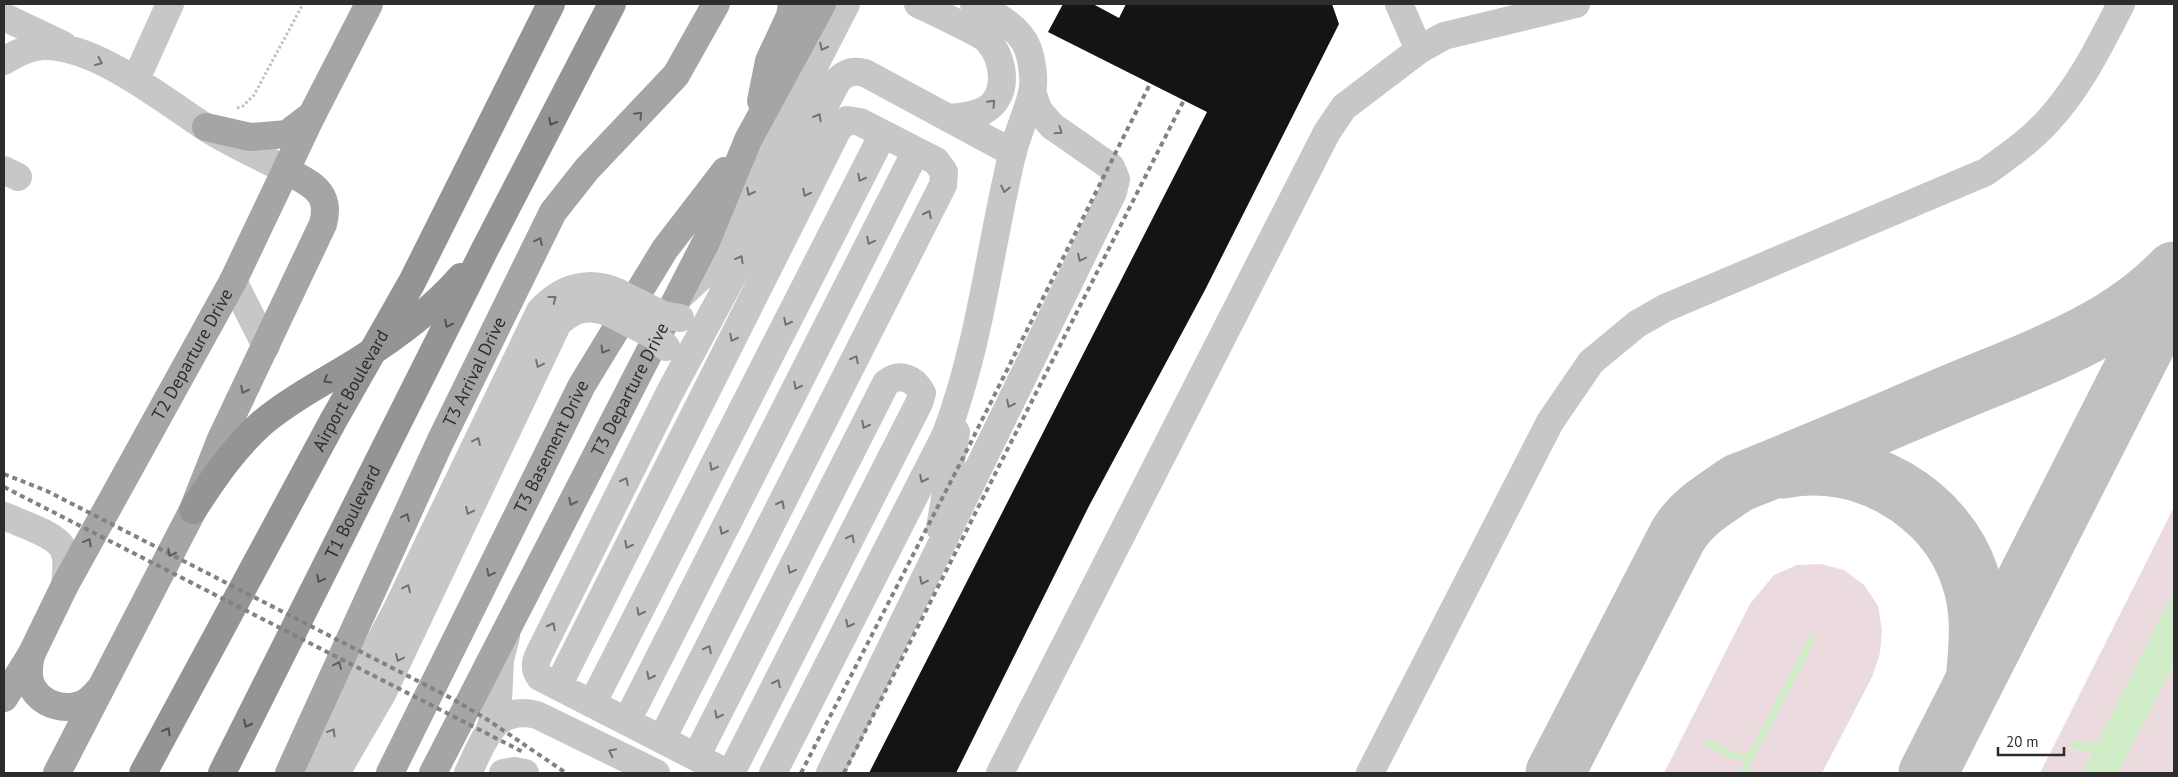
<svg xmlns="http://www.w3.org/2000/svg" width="2178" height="777" font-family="'PT Sans',sans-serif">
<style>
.green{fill:#ebdade}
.water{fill:#d0ecc6}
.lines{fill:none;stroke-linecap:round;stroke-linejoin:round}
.stream{stroke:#d0ecc6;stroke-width:7}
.taxiway{stroke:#c0c0c0;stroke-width:59}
.building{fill:#141414}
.path{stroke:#c1c1c1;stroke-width:3;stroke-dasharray:2.5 2.5;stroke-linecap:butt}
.minor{stroke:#c7c7c7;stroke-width:28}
.major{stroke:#a5a5a5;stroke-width:28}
.highway{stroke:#949494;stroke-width:28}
.rail{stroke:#828282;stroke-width:4;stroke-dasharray:5 4;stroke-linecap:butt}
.minor-bridge{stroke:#c7c7c7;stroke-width:28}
.oneway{stroke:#727272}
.oneway2{stroke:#5d5d5d}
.oneway3{stroke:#515151}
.labels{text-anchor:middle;stroke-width:5;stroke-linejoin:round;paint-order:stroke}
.street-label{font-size:18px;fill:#2d2d2d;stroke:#fff}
</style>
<rect width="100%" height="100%" fill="#fff"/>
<path class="green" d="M2174,507V592L2099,741L2090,744L2073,741L2070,749L2093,753L2083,773H2040Z
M1821,564L1844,570L1864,585L1878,606L1882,630L1880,653L1872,677L1822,773H1664L1750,604L1774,575L1797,565Z
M2174,664V773H2119Z"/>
<path class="water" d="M2174,592V664L2119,773H2083L2093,753L2070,749L2073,741L2090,744L2099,741Z"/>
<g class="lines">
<path class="stream" d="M1709,744C1723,750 1740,765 1754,753
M1743,773L1812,640"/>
<path class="taxiway" d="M1784,469C1860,453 1946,502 1970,577C1981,608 1979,639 1976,671
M1555,773L1677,537C1691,512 1715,499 1738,483C1809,455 1880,424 1951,394C2029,361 2114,334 2174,271
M1928,773L2174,289"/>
</g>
<path class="building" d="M1063,4H1093L1119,18L1126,4H1332L1339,24L1205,290L1089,506L956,773H869L1207,112L1048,32Z"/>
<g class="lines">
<path class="path" d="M237,108L243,106L254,95L303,4"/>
<path class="minor" d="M918,4C930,10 983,34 989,42C1005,61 1009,96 985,110C974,116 960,117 948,118
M1399,4L1419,50
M4,17L63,45
M4,61C15,54 29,47 42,46C95,44 162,99 205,127C230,143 259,156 286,170
M136,79L170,4
M4,170L18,177
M233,281L266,346
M678,298L708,270L716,257L846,4
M4,516C19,523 53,533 62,547C69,557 66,573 65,585
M940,528L956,432
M558,686L838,129L847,120L860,122L936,161L944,172L943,185L662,739
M592,704L883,134
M627,721L916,151
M490,729L498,702L500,660L506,636
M696,757L886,383C900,372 914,378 922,393L919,403L731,773
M306,773L338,721L396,611L540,311C561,288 588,279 617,292
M336,773L382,694L558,323C574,308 588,305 608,312
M468,773C484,741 493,704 537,715L656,773
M503,773L514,771L525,773
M727,773L540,677C534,669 535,663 539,654L669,394L838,80C847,72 854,70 865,73L1013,153
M773,773L946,434C980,344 990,247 1012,155C1017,134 1027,114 1032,93C1035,80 1032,61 1028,49C1019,26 994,14 974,4
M830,773L1113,192L1116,179L1111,167L1052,126L1039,111L1032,92
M1000,773L1327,132L1344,107L1419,50L1444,36L1576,4
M1370,773L1550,422L1591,362L1637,324L1665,308L1986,172C2008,156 2030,141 2048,121C2080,86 2100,45 2121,4"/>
<g class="major">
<path d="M761,101L769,61L790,16L792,4"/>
<path d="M206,127L250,137L287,134L312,115"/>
<path d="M31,655C29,664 28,673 30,682C38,706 70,714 89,700C93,697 97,692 100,689"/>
<path id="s1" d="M4,698L31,655L65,585L233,281L312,115L369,4"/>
<path d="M57,773L193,510L221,439L323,224C332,191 310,184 286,170"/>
<path id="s2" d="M289,773L440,442L553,212L587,169L676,75L716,4"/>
<path id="s3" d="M390,773L582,385L665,249L725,171"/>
<path id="s4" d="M433,773L706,242L748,140L822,4"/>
</g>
<g class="highway">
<path d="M193,510C213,479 234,448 262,423C292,398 328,380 361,359C398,335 432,310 461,277"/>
<path id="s5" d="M143,773L333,421L412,282L551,4"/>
<path id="s6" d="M222,773L485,249L612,4"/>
</g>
<path class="rail" d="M4,474L47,491L451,698L488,720L566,773
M4,487L525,753
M801,773L970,444L1150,84
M844,773L1184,100"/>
<path class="minor-bridge" d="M617,292L663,315L680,318
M608,312L655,336L666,347"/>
</g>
<defs><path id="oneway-chevron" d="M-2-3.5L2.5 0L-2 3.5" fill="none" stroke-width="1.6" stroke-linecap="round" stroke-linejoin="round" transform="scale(1.25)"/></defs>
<g class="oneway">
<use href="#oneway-chevron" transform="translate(823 47) rotate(117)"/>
<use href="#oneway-chevron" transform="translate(99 62) rotate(25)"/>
<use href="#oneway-chevron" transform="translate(992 103) rotate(-47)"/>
<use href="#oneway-chevron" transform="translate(818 117) rotate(-61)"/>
<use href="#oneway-chevron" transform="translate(1059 131) rotate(34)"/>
<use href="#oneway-chevron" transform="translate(861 178) rotate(117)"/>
<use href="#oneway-chevron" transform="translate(1005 189) rotate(102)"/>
<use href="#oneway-chevron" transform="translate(750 192) rotate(117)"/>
<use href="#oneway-chevron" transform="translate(806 193) rotate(117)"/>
<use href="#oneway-chevron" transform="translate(928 214) rotate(-63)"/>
<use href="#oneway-chevron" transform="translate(870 241) rotate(117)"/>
<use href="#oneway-chevron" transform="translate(1081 258) rotate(116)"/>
<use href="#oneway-chevron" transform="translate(740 259) rotate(-61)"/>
<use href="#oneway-chevron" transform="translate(553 299) rotate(-38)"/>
<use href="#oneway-chevron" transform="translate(787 322) rotate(117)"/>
<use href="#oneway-chevron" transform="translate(733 338) rotate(117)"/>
<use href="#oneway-chevron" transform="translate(855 359) rotate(-63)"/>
<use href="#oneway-chevron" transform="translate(539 364) rotate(115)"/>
<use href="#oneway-chevron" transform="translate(797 386) rotate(117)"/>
<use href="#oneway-chevron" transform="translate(1010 404) rotate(116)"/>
<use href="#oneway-chevron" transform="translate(865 425) rotate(117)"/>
<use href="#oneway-chevron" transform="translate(477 441) rotate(-65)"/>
<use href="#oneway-chevron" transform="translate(713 467) rotate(117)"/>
<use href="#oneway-chevron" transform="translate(923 479) rotate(117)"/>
<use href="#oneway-chevron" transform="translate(625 481) rotate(-63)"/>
<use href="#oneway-chevron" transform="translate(781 504) rotate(-63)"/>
<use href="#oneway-chevron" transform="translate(469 511) rotate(115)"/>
<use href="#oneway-chevron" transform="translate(723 531) rotate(117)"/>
<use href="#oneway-chevron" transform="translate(851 538) rotate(-63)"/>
<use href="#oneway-chevron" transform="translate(628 545) rotate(117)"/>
<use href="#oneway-chevron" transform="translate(791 570) rotate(117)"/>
<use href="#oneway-chevron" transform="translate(923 581) rotate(116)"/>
<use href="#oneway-chevron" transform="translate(407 588) rotate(-65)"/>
<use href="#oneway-chevron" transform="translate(640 612) rotate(117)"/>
<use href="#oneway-chevron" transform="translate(849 624) rotate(117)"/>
<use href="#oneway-chevron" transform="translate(552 626) rotate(-63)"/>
<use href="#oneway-chevron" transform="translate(708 649) rotate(-63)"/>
<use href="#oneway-chevron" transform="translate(399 658) rotate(115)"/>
<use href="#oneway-chevron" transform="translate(650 676) rotate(117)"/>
<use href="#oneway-chevron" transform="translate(777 683) rotate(-63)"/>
<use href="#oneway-chevron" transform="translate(718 715) rotate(117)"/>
<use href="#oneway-chevron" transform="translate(332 732) rotate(-59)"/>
<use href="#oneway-chevron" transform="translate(612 752) rotate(-154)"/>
</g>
<g class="oneway2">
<use href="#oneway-chevron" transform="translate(639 115) rotate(-46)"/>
<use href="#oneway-chevron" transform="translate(539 241) rotate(-64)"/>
<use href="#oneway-chevron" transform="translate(604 350) rotate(121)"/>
<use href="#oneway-chevron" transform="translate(244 390) rotate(116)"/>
<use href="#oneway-chevron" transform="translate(572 502) rotate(117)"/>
<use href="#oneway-chevron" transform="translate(406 517) rotate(-65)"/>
<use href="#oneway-chevron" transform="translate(88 542) rotate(-61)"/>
<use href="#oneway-chevron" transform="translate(171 553) rotate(117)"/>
<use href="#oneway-chevron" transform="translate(490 573) rotate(116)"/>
<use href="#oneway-chevron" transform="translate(338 665) rotate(-65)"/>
</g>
<g class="oneway3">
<use href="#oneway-chevron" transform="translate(552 122) rotate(118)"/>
<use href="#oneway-chevron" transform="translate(448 324) rotate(116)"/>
<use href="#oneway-chevron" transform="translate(327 380) rotate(149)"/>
<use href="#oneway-chevron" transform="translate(320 579) rotate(117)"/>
<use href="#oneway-chevron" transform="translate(247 724) rotate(117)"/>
<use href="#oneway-chevron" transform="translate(167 731) rotate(-61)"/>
</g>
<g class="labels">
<g class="street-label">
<text dy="6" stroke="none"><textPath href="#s1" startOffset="392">T2 Departure Drive</textPath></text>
<text dy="6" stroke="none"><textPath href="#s2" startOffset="442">T3 Arrival Drive</textPath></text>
<text dy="6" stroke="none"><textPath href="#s4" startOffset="431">T3 Departure Drive</textPath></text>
<text dy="6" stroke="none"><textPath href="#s5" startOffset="435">Airport Boulevard</textPath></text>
<text dy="6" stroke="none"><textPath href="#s3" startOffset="364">T3 Basement Drive</textPath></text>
<text dy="6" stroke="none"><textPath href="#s6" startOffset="292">T1 Boulevard</textPath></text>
</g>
</g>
<rect width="2178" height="777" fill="none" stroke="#2d2d2d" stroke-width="10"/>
<path d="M1998 747v8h66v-8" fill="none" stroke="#2d2d2d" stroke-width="2.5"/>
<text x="2006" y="747" font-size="15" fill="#2d2d2d" stroke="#ffffff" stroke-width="4" paint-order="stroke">20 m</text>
</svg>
